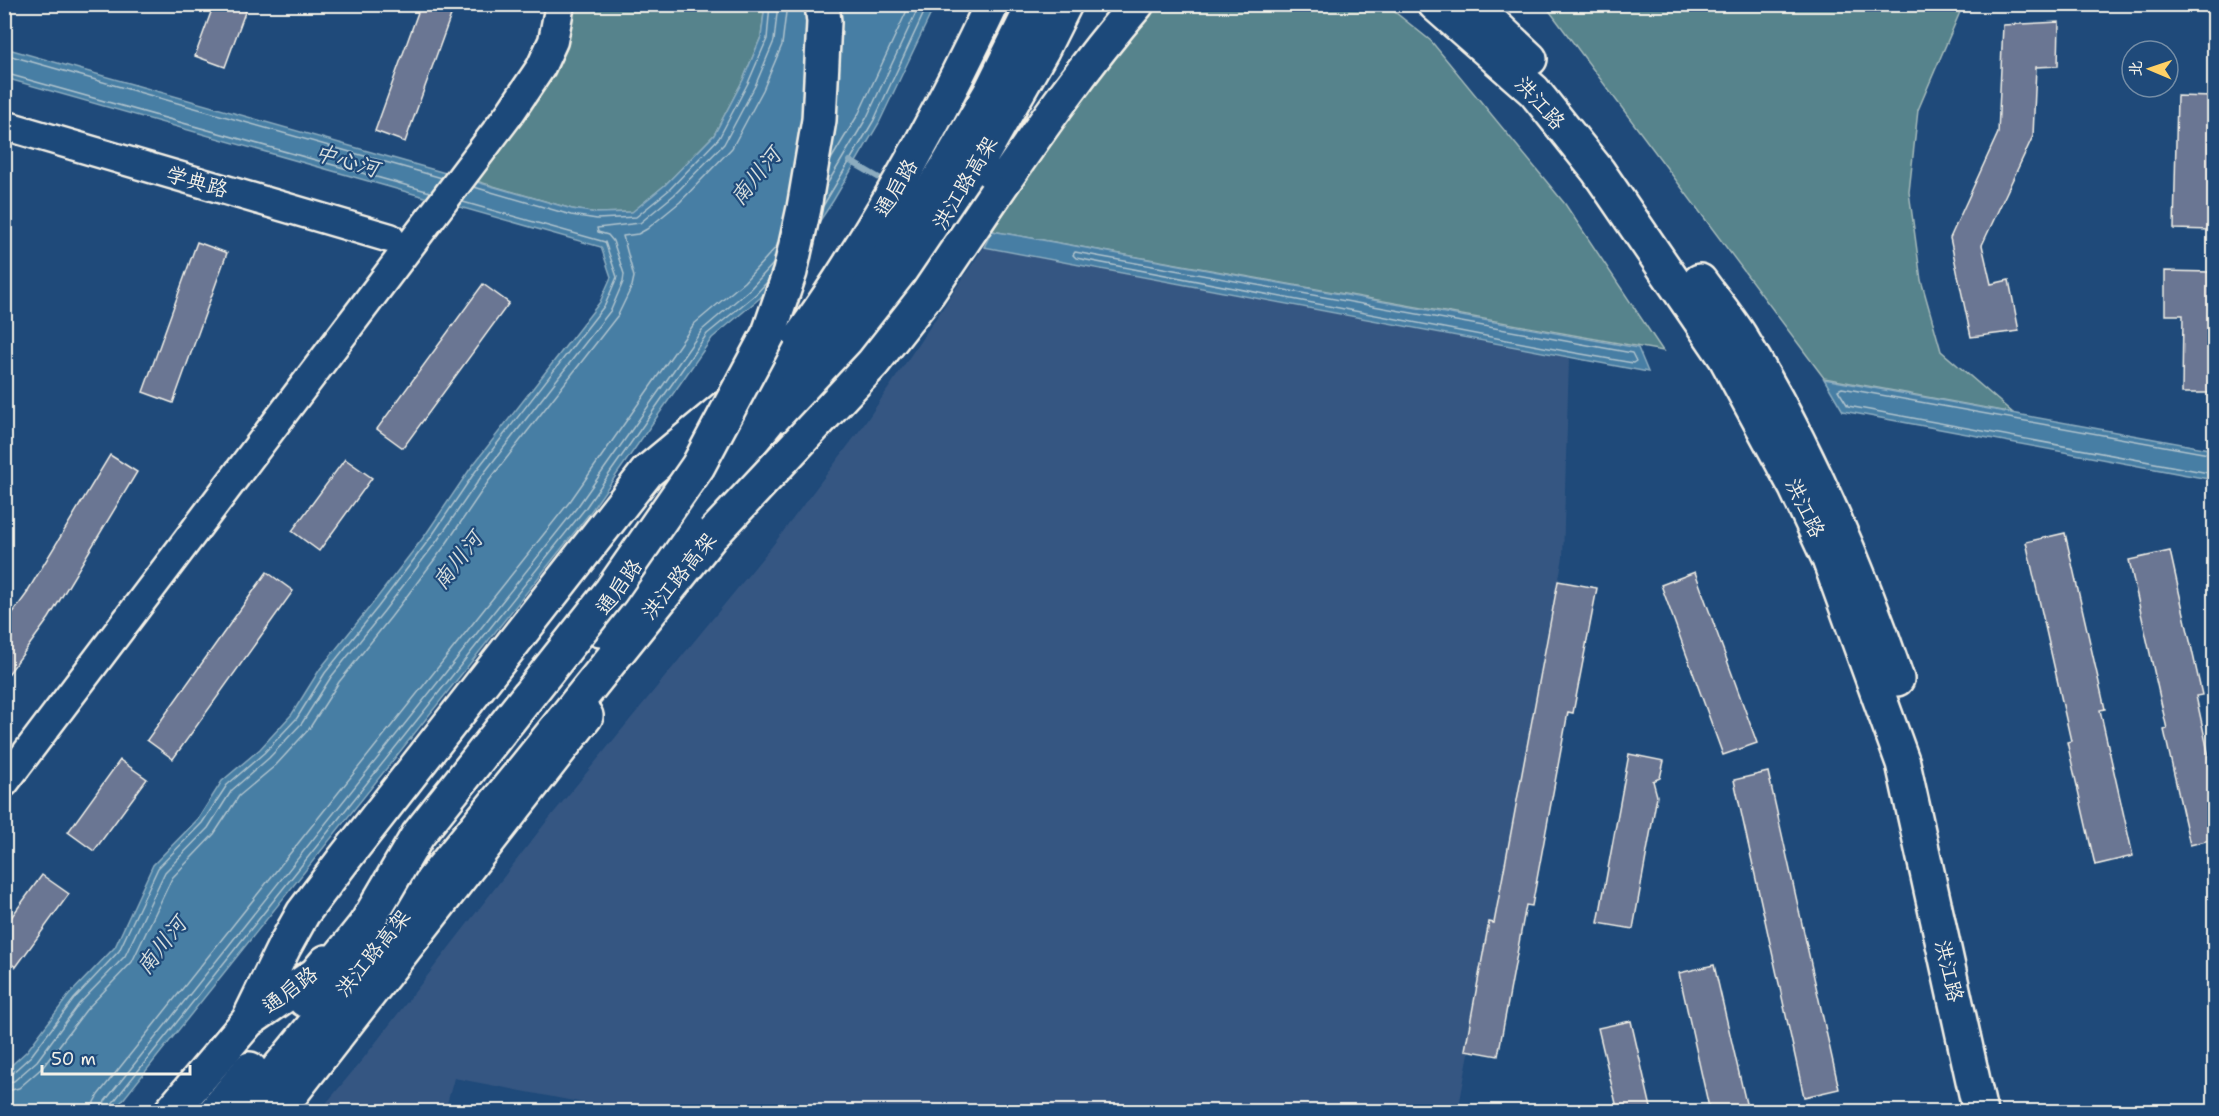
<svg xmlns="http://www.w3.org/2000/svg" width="2219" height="1116" font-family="'Shantell Sans','LXGW WenKai TC',sans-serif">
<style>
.built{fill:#365782}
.green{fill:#56838c;stroke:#a5baba;stroke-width:1.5}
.water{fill:#477ea4;stroke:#8cacbf;stroke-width:1.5}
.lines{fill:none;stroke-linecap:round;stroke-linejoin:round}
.shore{stroke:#afc3cd;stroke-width:1.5}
.stream{stroke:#8cacbf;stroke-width:6}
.building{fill:#6b7693;stroke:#f4f1e8;stroke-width:1.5}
.secondary-casing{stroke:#f4f1e8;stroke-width:33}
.primary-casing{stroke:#f4f1e8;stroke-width:38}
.highway-casing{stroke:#f4f1e8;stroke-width:38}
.secondary{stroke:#1f4a7a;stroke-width:28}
.primary{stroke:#1f4a7a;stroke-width:33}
.highway{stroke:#1f4a7a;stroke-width:33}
.highway-bridge-casing{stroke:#f4f1e8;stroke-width:38;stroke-linecap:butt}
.highway-bridge{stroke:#1f4a7a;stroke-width:33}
.labels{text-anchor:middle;stroke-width:4.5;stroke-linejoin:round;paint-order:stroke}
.street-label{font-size:21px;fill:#f4f1e8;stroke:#1f4a7a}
.water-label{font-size:22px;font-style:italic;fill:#dae0de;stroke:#1f4a7a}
</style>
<rect width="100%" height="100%" fill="#1f4a7a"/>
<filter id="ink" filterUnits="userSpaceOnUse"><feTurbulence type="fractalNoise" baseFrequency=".0167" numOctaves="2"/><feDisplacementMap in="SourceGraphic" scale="12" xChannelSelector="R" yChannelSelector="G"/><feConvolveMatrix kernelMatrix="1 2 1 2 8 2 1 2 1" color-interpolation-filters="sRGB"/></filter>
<g filter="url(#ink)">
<path class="built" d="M984,247L1569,358L1563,557L1458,1111L631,1112L454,1078L445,1111L319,1112L363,1059L543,826L773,545L863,426Z"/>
<path class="green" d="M564,5H765L761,37L743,80L714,135L665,185L633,212L597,213L572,209L476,181Z
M1133,5H1386L1431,41L1565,204L1663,351L992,231L1066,121Z
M1545,5H1963L1918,110L1909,192L1921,280L1941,351L2013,413L1824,378Z"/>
<path class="water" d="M765,5H935L879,123L833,201L792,263L760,298L712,338L589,514L114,1111H5L4,1072L27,1051L69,995L115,947L153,865L198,819L222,781L260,749L292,714L320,669L373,603L426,534L470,469L600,302L611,277L601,247L5,78V48L572,209L597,213L632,212L665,185L714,135L743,80L761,37Z
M992,231L1638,348L1648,372L984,247Z
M1824,379L2214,450V480L1843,411Z"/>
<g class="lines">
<path class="shore" d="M4,54L442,178
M4,73L430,192
M830,161L859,113L910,4
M826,186L867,117L920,4
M474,187L571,215L597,219L636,217L669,190L719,138L748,83L767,39L770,4
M823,206L874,120L928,4
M1075,252L1632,353L1636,361L1633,363L1570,352L1076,258L1073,255Z
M2214,455L1842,388L1838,390L1848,406L2214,474
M4,1076L11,1074L31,1056L74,999L119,951L158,868L202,823L227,785L264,753L297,718L325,673L378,607L431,537L475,472L605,305L617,277L605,242L463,202
M4,1083L14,1081L37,1061L79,1004L125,956L165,872L208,828L232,790L269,758L302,723L331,677L384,611L437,541L481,477L611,310L623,282L624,274L613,241L608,235L598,232L597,228L640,223L674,195L724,144L755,86L774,41L778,4
M4,1092L19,1088L43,1067L86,1010L132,962L172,878L214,834L239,796L276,765L309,729L339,682L391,617L444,547L488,482L618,315L632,286L634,277L623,236L638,234L647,229L680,202L732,148L763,90L782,45L787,4
M93,1112L94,1102L98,1095L571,500L694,324L744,282L778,245
M102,1112L105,1101L578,506L702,330L750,289L773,264
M110,1112L111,1105L584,510L707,334L756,294L768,281"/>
<path class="stream" d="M850,161L888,183"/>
</g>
<path class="building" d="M214,4H248L225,67L195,56Z
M421,4H455L405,142L375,131Z
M2059,22L2058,66L2036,67L2033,136L1982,245L1991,284L2009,280L2019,331L1971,337L1950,238L1998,133L2003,25Z
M2177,96L2214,97L2212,230L2174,229Z
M197,242L227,253L173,403L143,392Z
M2165,271L2211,272V342H2214V393H2182L2183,315H2165Z
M483,284L509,303L403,448L377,429Z
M110,455L137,472L49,618L4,680V625L28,592H27Z
M345,459L372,478L319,551L292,531Z
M2065,533L2105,709L2100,710L2133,856L2095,865L2067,742L2071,741L2026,542Z
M2170,551L2202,695L2196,696L2214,780V839L2190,845L2164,730L2167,729L2129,560Z
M267,572L293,591L173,759L147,740Z
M1695,572L1757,743L1723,755L1661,585Z
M1558,581L1597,588L1573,713L1568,712L1532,906L1526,905L1498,1056L1465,1050L1489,922L1494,923Z
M1629,754L1664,761L1660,778L1653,781L1657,796L1633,929L1598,923Z
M120,760L147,779L94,851L68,832Z
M1768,772L1839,1089L1804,1097L1734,780Z
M42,875L69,894L16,967L4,959V927Z
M1714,965L1748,1112H1710L1679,973Z
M1631,1021L1652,1112H1618L1598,1028Z"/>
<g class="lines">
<g class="secondary-casing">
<path id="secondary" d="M4,125L390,238
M4,783L510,113L541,67L553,41L560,4"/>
</g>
<g class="primary-casing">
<path id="primary" d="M1435,4L1534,91L1598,171L1725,357L1796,488L1829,559L1903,763L1980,1112
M1472,4L1530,59
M1700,281C1713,299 1728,317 1740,336C1806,444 1856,560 1897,679
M719,449C760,392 805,335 843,275C899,188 948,98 992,4
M249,1019L284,947L303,913L344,859L647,472L734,400
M171,1112L248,1021L316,974L326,962
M277,1112L586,716"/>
</g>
<g class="highway-casing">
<path id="highway" d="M995,194C1040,129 1085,64 1137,4
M769,333L790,272L804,208L819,120L824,22L822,4
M798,425L902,286L970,176L1042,50L1065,4
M600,630L844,326L947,167L990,93L1034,4
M305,1000L381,905
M215,1112L250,1069
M243,1112L527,765L731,511"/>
</g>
<use href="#secondary" class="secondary"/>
<use href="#primary" class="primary"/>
<use href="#highway" class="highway"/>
<g class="highway-bridge-casing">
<path id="highway-bridge" d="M714,533L873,363L928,293L995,194
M364,927L418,835L611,591L698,466L769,333"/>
</g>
<use href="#highway-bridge" class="highway-bridge"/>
</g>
</g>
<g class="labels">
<g class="street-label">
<text transform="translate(1540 103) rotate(48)" y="7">洪江路</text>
<text transform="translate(197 182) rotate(16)" y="7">学典路</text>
<text transform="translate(965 183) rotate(-59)" y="7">洪江路高架</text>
<text transform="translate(896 188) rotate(-59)" y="7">通启路</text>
<text transform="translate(1805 508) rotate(64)" y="7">洪江路</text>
<text transform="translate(679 576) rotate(-51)" y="7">洪江路高架</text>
<text transform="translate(619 587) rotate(-54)" y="7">通启路</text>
<text transform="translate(373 953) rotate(-51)" y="7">洪江路高架</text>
<text transform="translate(1949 971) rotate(77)" y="7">洪江路</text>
<text transform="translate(290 990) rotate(-37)" y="7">通启路</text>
</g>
<g class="water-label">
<text transform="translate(347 160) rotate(16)" y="8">中心河</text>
<text transform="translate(755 176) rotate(-51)" y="8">南川河</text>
<text transform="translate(457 560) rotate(-52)" y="8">南川河</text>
<text transform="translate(161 945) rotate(-52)" y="8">南川河</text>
</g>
</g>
<rect width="2219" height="1116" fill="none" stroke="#1f4a7a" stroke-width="24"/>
<rect x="12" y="12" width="2195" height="1092" fill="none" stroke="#f4f1e8" stroke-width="2" filter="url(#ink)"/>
<g transform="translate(2150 69) rotate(272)"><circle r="28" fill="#1f4a7a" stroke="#748da6" stroke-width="1.5"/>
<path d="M0-4.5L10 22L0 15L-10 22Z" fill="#ffd166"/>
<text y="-9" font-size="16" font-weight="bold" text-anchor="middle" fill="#f4f1e8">北</text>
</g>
<path d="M42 1065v9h148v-9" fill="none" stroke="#f4f1e8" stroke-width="3"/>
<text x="51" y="1065" font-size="18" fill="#f4f1e8" stroke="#1f4a7a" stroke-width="4.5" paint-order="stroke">50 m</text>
</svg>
